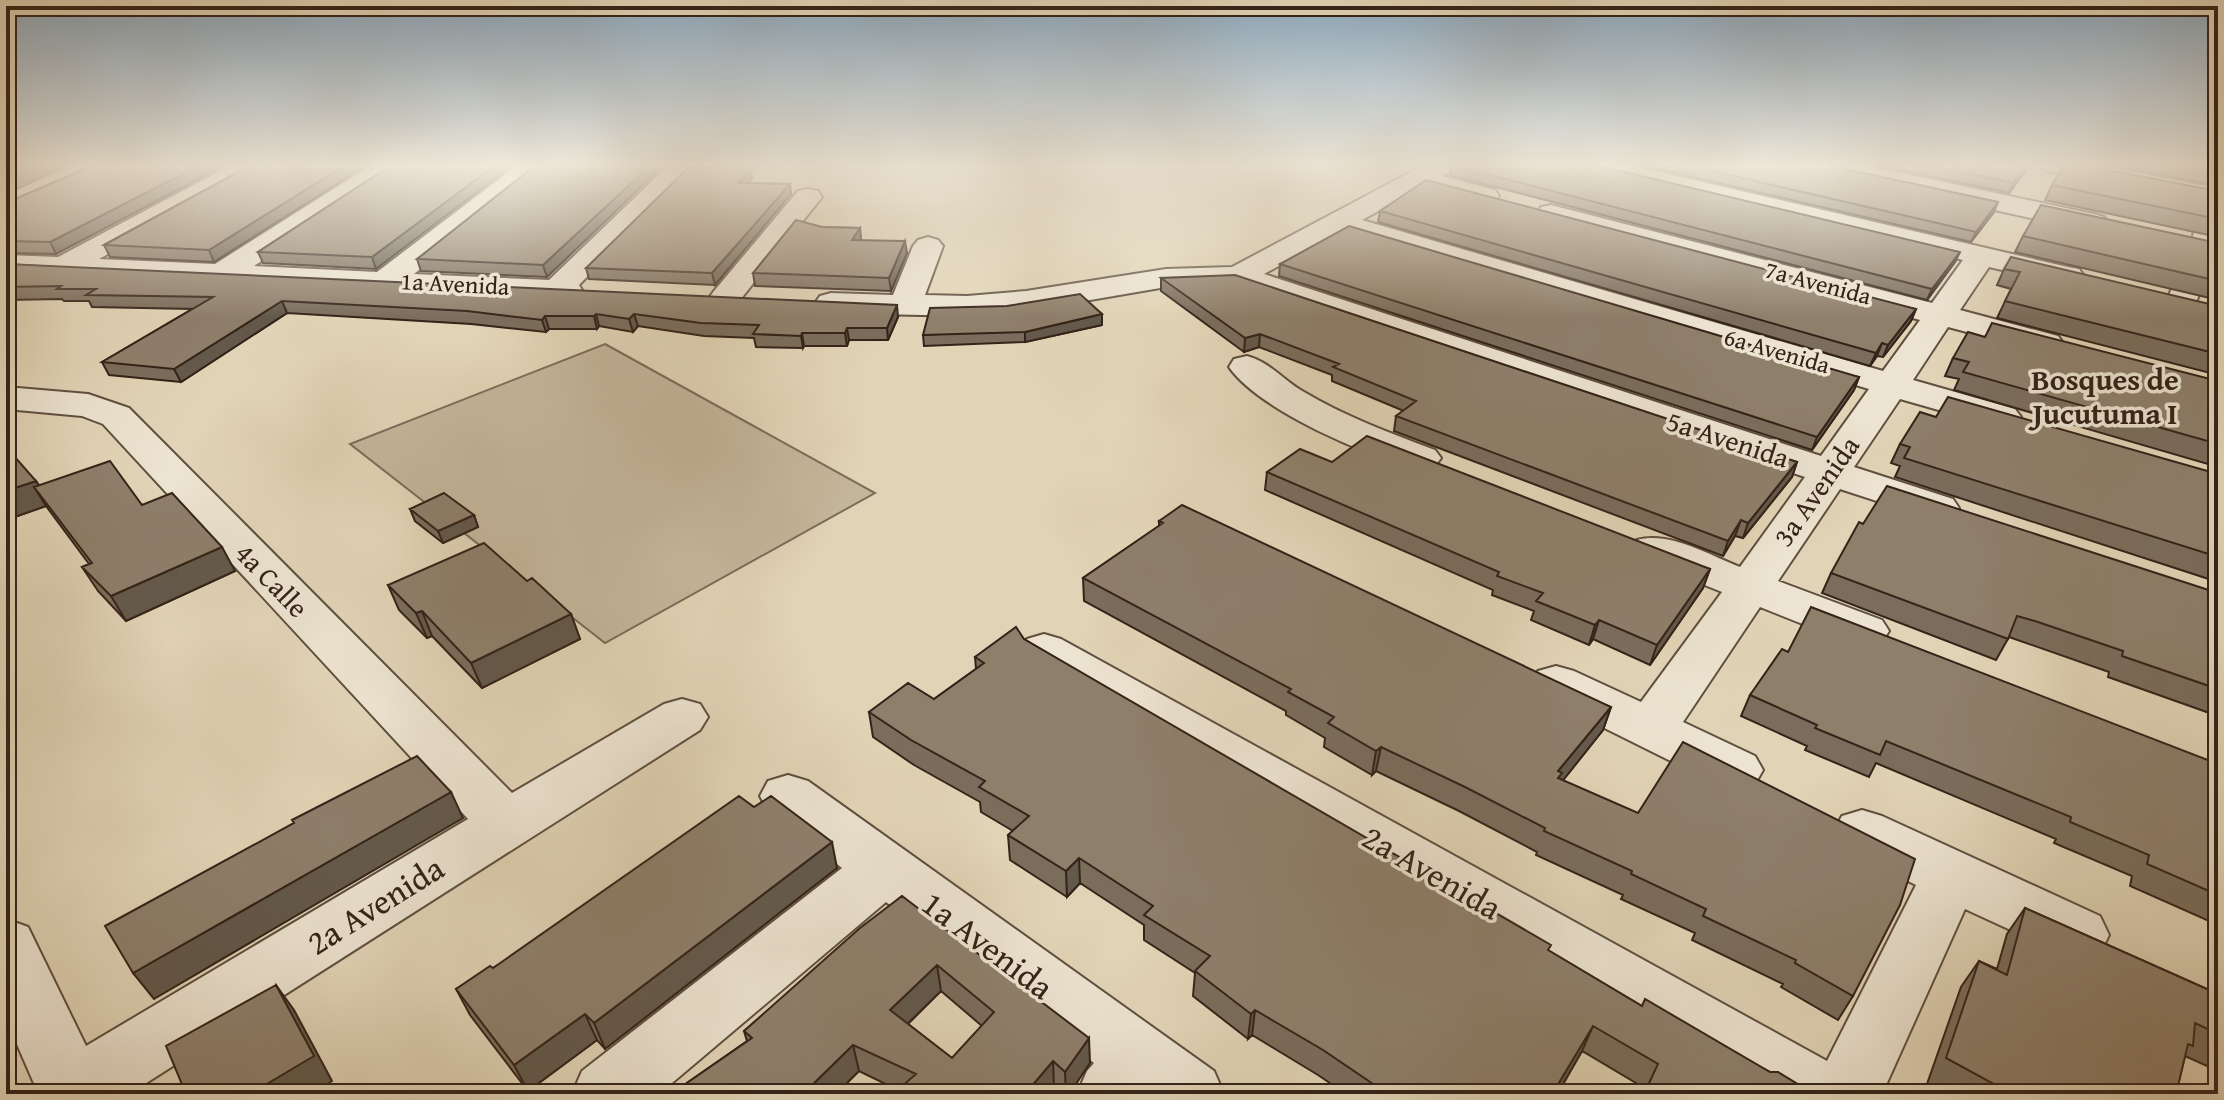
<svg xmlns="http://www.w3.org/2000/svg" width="2224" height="1100" font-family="'Gentium Book Plus',serif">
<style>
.green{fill:#c4b69b;stroke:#7c6c5a;stroke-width:2}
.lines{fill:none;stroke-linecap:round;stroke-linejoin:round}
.minor-casing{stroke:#5f4f40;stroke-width:4}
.minor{fill:#ece3d0;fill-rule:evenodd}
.wall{fill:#7a6d5c;stroke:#342319;stroke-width:2;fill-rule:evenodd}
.shaded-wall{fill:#63594b;stroke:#342319;stroke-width:2}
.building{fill:#8e7f6b;stroke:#342319;stroke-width:2;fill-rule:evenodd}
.labels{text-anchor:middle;stroke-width:7;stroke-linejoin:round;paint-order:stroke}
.far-street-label{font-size:24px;fill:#342319;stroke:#ece3d0}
.street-label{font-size:28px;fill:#342319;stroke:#ece3d0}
.neighbourhood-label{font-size:30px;font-weight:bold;fill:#342319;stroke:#ece3d0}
.near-street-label{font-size:34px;fill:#342319;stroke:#ece3d0}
</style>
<rect width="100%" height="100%" fill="#e1d4b6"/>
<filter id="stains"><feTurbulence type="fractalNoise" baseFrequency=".0025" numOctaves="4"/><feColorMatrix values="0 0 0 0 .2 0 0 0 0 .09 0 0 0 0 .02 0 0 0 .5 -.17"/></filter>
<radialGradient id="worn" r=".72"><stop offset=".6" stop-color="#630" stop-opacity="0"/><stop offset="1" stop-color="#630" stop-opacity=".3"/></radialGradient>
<path class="green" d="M605,344L875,493L605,643L350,444Z"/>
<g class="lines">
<g class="minor-casing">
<path id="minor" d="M233,164H265L261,169L99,259L215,264L373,164H404L400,169L254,266L377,272L519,164H548L414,274L549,280L670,164H693L695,167L579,285L582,290L577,297L566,300L6,273V255L58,257Z
M1426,164H1455L1452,170L1442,176L1495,190L1499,196L1495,202L1485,204L1422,187L1362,220L1883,371L1920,320L1541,219L1537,213L1541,207L1551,205L1932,303L1963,260L1583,169L1579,164H1625L2068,267L2079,269L2084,276L2079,283L2068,285L1989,267L1960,310L2058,336L2063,343L2058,350L2046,353L1948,327L1913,380L2015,409L2021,417L2015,425L2002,428L1900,399L1854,467L1953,499L1959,508L1953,517L1938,521L1840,489L1778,581L1882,620L1889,631L1882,642L1865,647L1848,642L1760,607L1683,722L1755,756L1763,770L1755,784L1736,790L1717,784L1538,695L1531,683L1538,671L1556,666L1574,671L1641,702L1722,592L1637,558L1631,549L1637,540C1670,531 1709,555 1740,567L1805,477L1235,285L1166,287L1026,311L967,316L831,313L820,310L815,303L820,296L831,293L893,295L913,246L918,240L928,237L938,240L943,246L925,295L967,296L1026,291L1166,269L1232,267ZM1340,232L1869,389L1821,456L1264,274Z
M1810,164H1859L2094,214L2104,217L2108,223L2104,229L2094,232L1823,172L1814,169Z
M2039,164H2091L2211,187L2218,186V252L2192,311L2181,314L2170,311L2165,304L2190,247L2202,202L2052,172L2043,169Z
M808,189L818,191L822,197L736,305L725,308L714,305L709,298L714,291L798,191Z
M1247,356C1270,362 1284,381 1304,392C1346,417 1390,433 1435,450L1441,458L1435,466L1421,470C1369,457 1260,411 1229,367L1234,359Z
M6,387L88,394L129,408L512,793L664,704L682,699L700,704L708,717L700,730L129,1094H33L36,1088L6,1019V919L28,927L86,1046L468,819L103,424L82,416L6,409Z
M1044,634L1061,639L1827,1061L1916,885L1842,848L1833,832L1842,816L1862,810L1882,816L2100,916L2109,935L2100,954L2078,961L1965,909L1882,1094H1757L1027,661L1020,650L1027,639Z
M788,775L808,781L1214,1071L1224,1094H1077L1087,1071L1094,1063L886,902L659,1094H572L582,1071L842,868L768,811L760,796L768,781Z"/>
</g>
<use href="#minor" class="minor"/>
</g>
<path class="wall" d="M96,164H227L56,254L6,253V203Z
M253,164H368L214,262L110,257L104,245Z
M393,164L376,269L263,263L258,252Z
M1638,164H1822L1994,212L1971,242Z
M1873,164H2031L2009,193Z
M2106,164H2218V186Z
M664,165L547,277L421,271L417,259Z
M1451,165L1955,262L1927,300L1450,175Z
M752,178L748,183L790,184L791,194L715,285L589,279L586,268Z
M2052,185L2218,191V237L2045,200Z
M1380,211L1916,309L1911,321L1883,357L1877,356L1870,366L1378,222Z
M822,227L860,228L861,240L907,253L891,291L755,286L753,273Z
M2023,236L2218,243V300L2015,252Z
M6,264L898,317L888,340H849L847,346H804L803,348L756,347L754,338L704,336L638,326L633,332L599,326L597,329H549L546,332L471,324L287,313L181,382L109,375L102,362L192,309L92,307L89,301H64L62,299L6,300Z
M1280,264L1859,377L1854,390L1812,450L1279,276Z
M2004,269L2218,306V375L1997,318L2011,289L1997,285Z
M1161,278L1797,462L1792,477L1743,538L1735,536L1723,556L1394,431L1396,416L1404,411L1332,381V375L1259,347L1244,352L1161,291Z
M1102,325L1025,342L924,346L923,335Z
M1985,337L2218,381V467L1954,390L1959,379L1945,376L1953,358Z
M1936,417L2218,474V582L1895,477L1900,466L1891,463L1900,444Z
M1332,462L1710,569L1703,588L1650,665L1593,639L1589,645L1531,620L1534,611L1492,595L1493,590L1265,490L1267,472Z
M36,481L39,485L142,505L235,571L126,621L98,591L82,567L89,564L46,506L6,520Z
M410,509L474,515L478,527L443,543L415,521Z
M1159,521L1611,707L1603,730L1563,780L1853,996L1838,1020L1781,987L1783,984L1692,940L1695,933L1621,899L1623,895L1536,855L1537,852L1459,811L1376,771L1372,775L1324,747L1325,738L1286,715V711L1084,601L1083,578L1159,526Z
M1831,573L2218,593V716L2108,677L2109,672L2009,637L1996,660L1822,593Z
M527,581L571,614L580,639L482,688L432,636L427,638L399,610L388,585Z
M1024,639L1642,1006L1770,1072L1646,1089L1582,1051L1561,1088L1571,1094H1346L1318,1075L1252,1035L1248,1039L1193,996L1195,973L1144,940V925L1080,883L1067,897L1010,860L1008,835L1013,831L981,812L980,802L914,765L873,737L869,712L934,699L976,669L975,657Z
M1788,652L2218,764V925L2130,886L2132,876L2054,843L2056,839L1876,763L1869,777L1805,750L1807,746L1741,716L1750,695Z
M754,807L837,868L605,1049L597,1040L528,1091L470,1015L456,989L493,968Z
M902,896L1090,1063L1069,1094H1063L1054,1087L1048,1094H893L898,1090L859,1071L836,1094H671L747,1041L744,1031ZM941,991L982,1026L952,1058L908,1024Z
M2025,908L2218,994V1071L2185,1056L2176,1094H1945L1927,1084L1961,987L1979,961L1997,969L2007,934Z"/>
<path class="shaded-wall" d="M42,164H71L6,194V180Z
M202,164H227L56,254L50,242Z
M347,164H368L214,262L209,250Z
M497,164H514L376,269L372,257Z
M652,164H664V165L547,277L543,265Z
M2028,164H2031L2009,193L2013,183Z
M751,168L752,178L740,194L738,183Z
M790,184L791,194L715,285L712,273Z
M1998,202L1994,212L1971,242L1976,232Z
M860,228L861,241L852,240Z
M905,241L907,253L891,291L889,278Z
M1960,252L1955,262L1927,300L1932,289Z
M282,301L287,313L181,382L174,369Z
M897,305L898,317L888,340L887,328Z
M1916,309L1911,321L1883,357L1888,345Z
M596,314L599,326L597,329L594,316Z
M634,314L638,326L633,332L629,319Z
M1102,314V325L1025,342V332Z
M545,316L549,329L546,332L542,320Z
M847,328L849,340L847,346L845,333Z
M802,333L804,346L803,348L801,336Z
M1260,334L1259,347L1244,352L1245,338Z
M1882,343L1877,356L1870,366L1876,353Z
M1859,377L1854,390L1812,450L1817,437Z
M1797,462L1792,477L1743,538L1748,523Z
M36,481L51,504L34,487L46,506L6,520V491Z
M474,515L478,527L443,543L438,531Z
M1741,520L1735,536L1723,556L1728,541Z
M222,547L235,571L126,621L111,596Z
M1710,569L1703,588L1650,665L1657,645Z
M422,611L432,636L427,638L416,613Z
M571,614L580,639L482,688L471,663Z
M1599,620L1593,639L1589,645L1595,625Z
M1611,707L1603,730L1557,788L1558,771Z
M1381,747L1376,771L1372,775L1376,751Z
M451,792L463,818L154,999L133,973Z
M832,842L837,868L605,1049L594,1023Z
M1079,858L1080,883L1067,897L1066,871Z
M937,965L941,991L895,1036L890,1010Z
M276,985L294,1010L332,1081L311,1094H250Z
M1255,1010L1252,1035L1248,1039L1251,1014Z
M585,1014L597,1040L528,1091L514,1065Z
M1593,1026L1582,1051L1557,1094V1086Z
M1089,1038L1090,1063L1069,1094H1066L1065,1072Z
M853,1045L859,1071L836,1094H803Z
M1053,1061L1054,1087L1048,1094H1025Z"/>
<path class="building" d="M6,164H42L6,180Z
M96,164H202L50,242L6,241V203Z
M253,164H347L209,250L104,245Z
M393,164H497L372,257L258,252Z
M537,164H652L543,265L417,259Z
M1453,164H1591L1960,252L1932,289L1451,165Z
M1681,164H1822L1998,202L1976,232Z
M1922,164H2028L2013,183Z
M2065,164H2077L2218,191V219L2052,185Z
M2188,164H2218V170Z
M689,167L751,168L738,183L790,184L712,273L586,268Z
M1426,180L1916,309L1888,345L1882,343L1876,353L1380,211Z
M2041,205L2218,243V281L2023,236Z
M796,220L822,227L860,228L852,240L905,241L889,278L753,273Z
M1349,226L1859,377L1817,437L1280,264Z
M2011,257L2218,306V354L2005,301L2020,272L2004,269Z
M6,264L897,305L887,328H847L845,333H802L801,336L753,334L759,325L701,323L634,314L629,319L596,314L594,316H545L542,320L467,311L282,301L174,369L102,362L213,297L86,295L96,289H57L61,286L6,287Z
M1235,275L1797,462L1748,523L1741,520L1728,541L1396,416L1416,401L1333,367L1339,364L1260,334L1245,338L1161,278Z
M1080,294L1102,314L1025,332L923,335L930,308L1007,306Z
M1992,323L2218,381V444L1963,372L1969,362L1953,358L1968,332L1985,337Z
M1948,397L2218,474V557L1904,458L1910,447L1900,444L1920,412L1936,417Z
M1367,436L1710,569L1657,645L1599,620L1595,625L1536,601L1543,593L1497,576L1499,572L1267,472L1300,449L1332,462Z
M6,447L36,481L6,491Z
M110,461L142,505L172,493L222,547L111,596L82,567L92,563L34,487Z
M1887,486L2218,593V689L2122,656L2123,651L2035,621L2017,616L2008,639L1831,573L1859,522L1863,524Z
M444,493L474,515L438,531L410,509Z
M1182,505L1611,707L1558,771L1562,773L1558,778L1638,813L1683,742L1915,859L1900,905L1853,996L1795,963L1796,960L1703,916L1706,909L1631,874L1632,871L1544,831L1545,828L1465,787L1381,747L1376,751L1328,723L1334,717L1288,692L1291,689L1083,578L1163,523L1159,521Z
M484,543L527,581L532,578L571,614L471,663L422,611L416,613L388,585Z
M1811,607L2218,764V895L2147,864L2149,855L2070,822L2071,817L1886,741L1880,755L1815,728L1817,725L1750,695L1782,649L1788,652Z
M1016,627L1024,639L1551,945L1548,950L1642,1006L1645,999L1770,1072H1778L1806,1089L1803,1094H1644L1658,1064L1593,1026L1557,1086L1571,1094H1388L1323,1050L1255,1010L1251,1014L1195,971L1210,956L1144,915L1153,906L1079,858L1066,871L1008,835L1029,816L979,787L985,781L911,740L869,712L908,683L934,699L984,663L975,657Z
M417,756L451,792L133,973L105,926L294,823L292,820Z
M739,796L754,807L771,796L832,842L594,1023L585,1014L514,1065L456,989L490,966L493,968Z
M902,896L1089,1038L1065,1072L1053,1061L1025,1094H893L916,1074L853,1045L803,1094H671L752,1038L744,1031L860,928ZM937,965L994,1012L952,1058L890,1010Z
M2025,908L2218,994V1034L2195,1023L2193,1046L2188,1044L2176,1094H2012L1946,1058L1979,961L2007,975Z
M276,985L314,1056L250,1094H186L166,1046Z"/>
<linearGradient id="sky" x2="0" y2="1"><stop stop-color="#8da9bf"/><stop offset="0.52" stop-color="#f2ecde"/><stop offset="1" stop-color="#f2ecde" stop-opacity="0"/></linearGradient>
<rect width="2224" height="318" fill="url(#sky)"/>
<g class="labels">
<g class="far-street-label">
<text transform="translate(1818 283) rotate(15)" y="8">7a Avenida</text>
<text transform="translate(455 284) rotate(3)" y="8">1a Avenida</text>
<text transform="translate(1777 351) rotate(16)" y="8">6a Avenida</text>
</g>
<g class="street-label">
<text transform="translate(1728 439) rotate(18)" y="10">5a Avenida</text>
<text transform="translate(1816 491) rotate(-55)" y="10">3a Avenida</text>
<text transform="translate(272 580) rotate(46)" y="10">4a Calle</text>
</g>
<g class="neighbourhood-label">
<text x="2105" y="390">Bosques de<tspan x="2105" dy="34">Jucutuma I</tspan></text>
</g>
<g class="near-street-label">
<text transform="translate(1432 872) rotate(30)" y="12">2a Avenida</text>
<text transform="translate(375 905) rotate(-32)" y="12">2a Avenida</text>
<text transform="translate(988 945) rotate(37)" y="12">1a Avenida</text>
</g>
</g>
<rect width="2224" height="1100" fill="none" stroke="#e1d4b6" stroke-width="32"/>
<rect x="8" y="8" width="2208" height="1084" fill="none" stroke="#342319" stroke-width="4"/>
<rect x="16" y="16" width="2192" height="1068" fill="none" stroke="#342319" stroke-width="2"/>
<rect width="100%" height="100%" filter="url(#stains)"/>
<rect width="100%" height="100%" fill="url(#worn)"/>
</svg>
